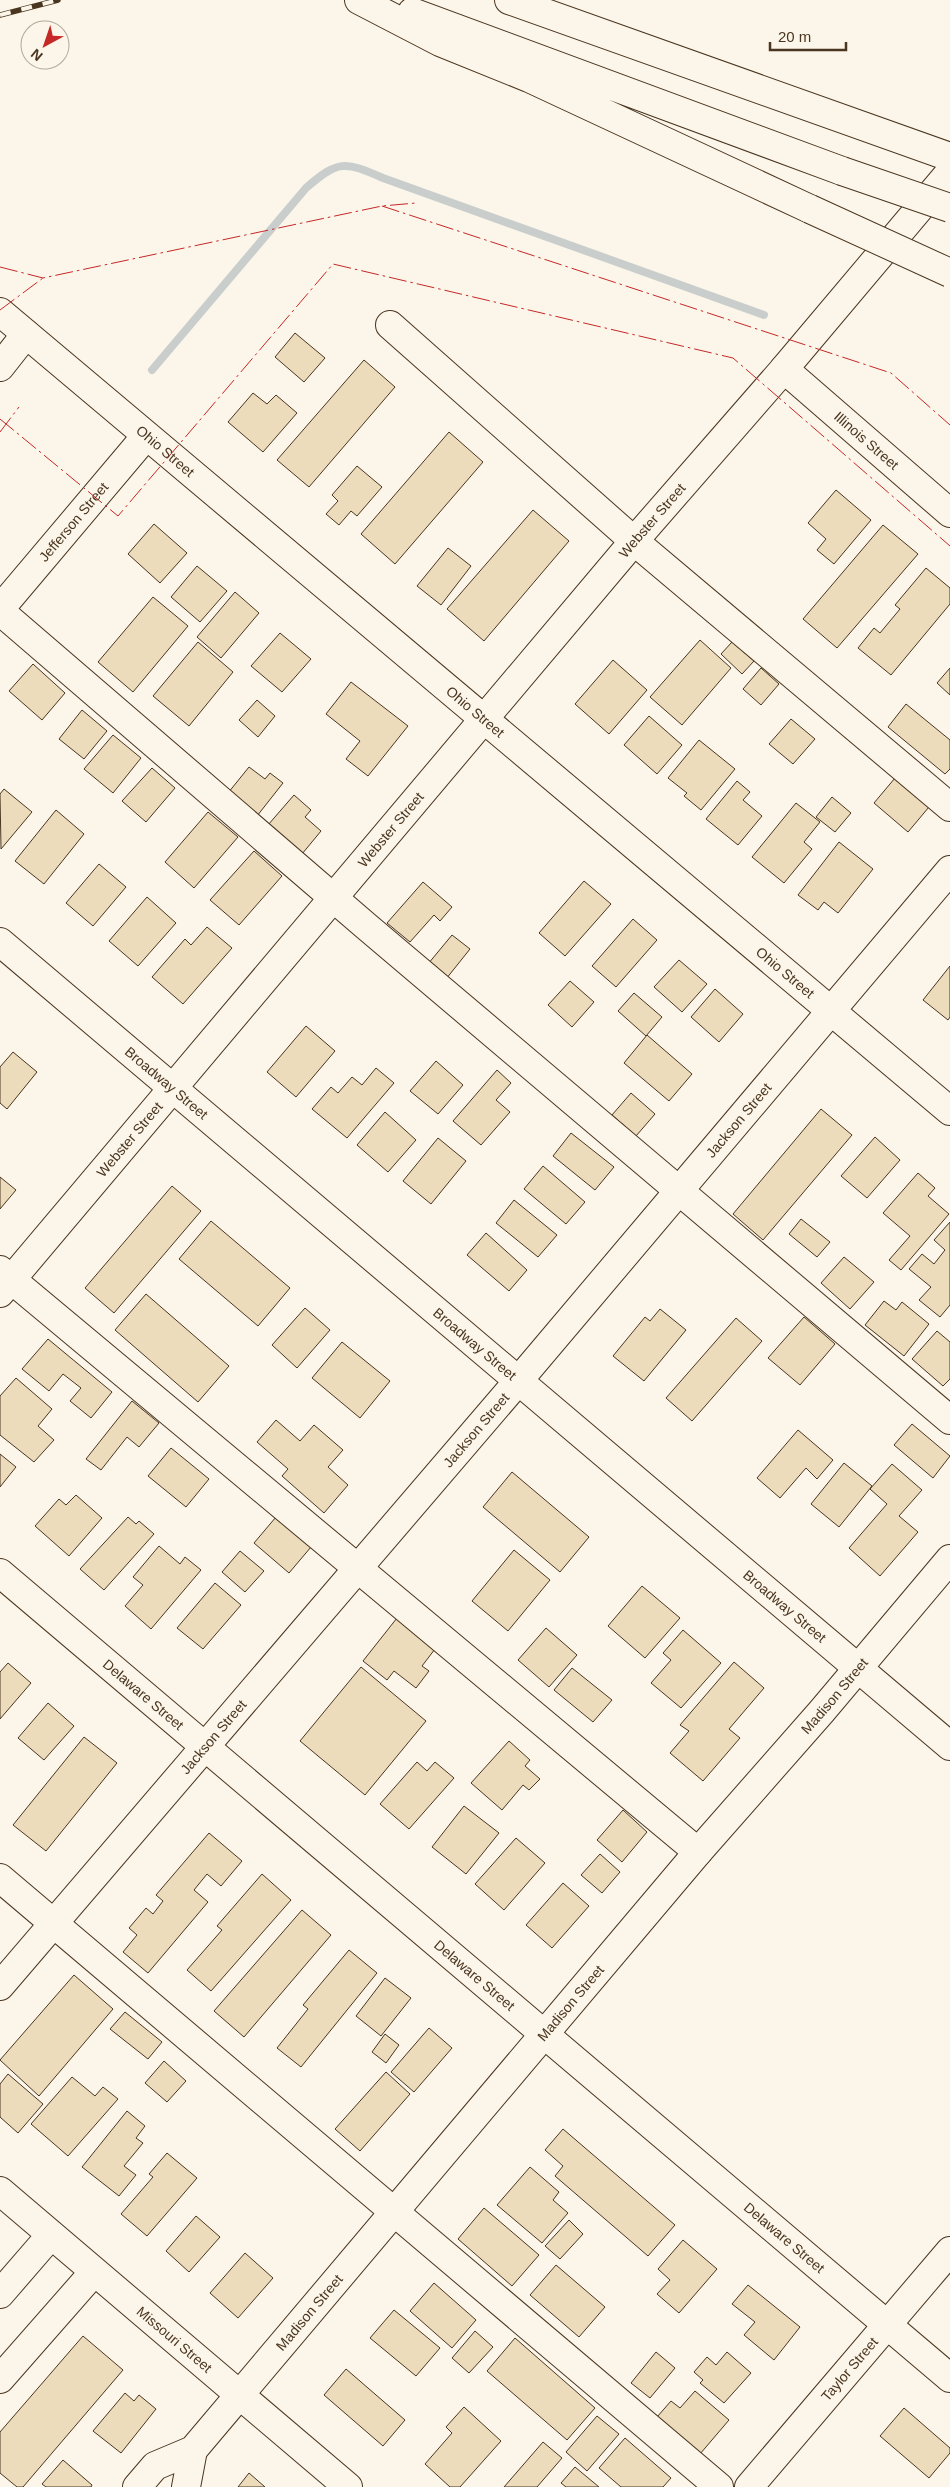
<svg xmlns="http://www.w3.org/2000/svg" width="950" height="2487" font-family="Arial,sans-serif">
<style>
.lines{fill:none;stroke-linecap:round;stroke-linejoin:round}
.stream{stroke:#c9cecd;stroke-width:8}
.building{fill:#ecdcbc;stroke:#4a3520}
.minor-casing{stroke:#4a3520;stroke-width:30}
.highway-casing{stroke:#4a3520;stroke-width:30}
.minor{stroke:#fbf6e9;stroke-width:28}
.highway{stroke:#fbf6e9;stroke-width:28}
.rail-casing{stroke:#4a3520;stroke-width:5.5}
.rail{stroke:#fbf6e9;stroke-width:4;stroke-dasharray:11;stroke-linecap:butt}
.highway-bridge-casing{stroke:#4a3520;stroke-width:30;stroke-linecap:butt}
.highway-bridge{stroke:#fbf6e9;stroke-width:28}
.power{stroke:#c62828;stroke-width:1;stroke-dasharray:18 4 2.5 4;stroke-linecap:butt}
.labels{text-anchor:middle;stroke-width:4;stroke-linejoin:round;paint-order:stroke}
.street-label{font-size:14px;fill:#4a3520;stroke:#fbf6e9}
</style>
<rect width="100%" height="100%" fill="#fbf6e9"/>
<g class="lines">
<path class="stream" d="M152,370L306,188C338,160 345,161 383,178L764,315"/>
</g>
<path class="building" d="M295,333L325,358L304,382L275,357Z
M364,360L395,387L309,487L277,460Z
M253,393L267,404L276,395L297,413L263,452L228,422Z
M449,432L483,462L395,564L361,534Z
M357,466L382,487L357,516L351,511L339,525L326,514L338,501L332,495Z
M836,490L871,520L834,564L817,550L826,539L808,523Z
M533,510L569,541L484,641L447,609Z
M154,524L187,553L160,583L128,554Z
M883,525L918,554L837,648L803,619Z
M448,548L471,566L441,605L417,586Z
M197,566L227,591L200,622L171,597Z
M926,568L950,588V604L891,675L858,648L874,628L880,633L900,609L895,605Z
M235,592L259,613L221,658L197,637Z
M153,597L188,626L133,692L98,662Z
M280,633L311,659L282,692L251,666Z
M700,640L731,668L682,725L650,697Z
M198,642L233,672L189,726L153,696Z
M732,642L754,661L742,674L721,654Z
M613,660L647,690L609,734L575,704Z
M33,664L65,693L42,720L9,691Z
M761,668L779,684L761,705L743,689Z
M950,668V695L937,683Z
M351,682L408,726L368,776L346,759L360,741L326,714Z
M257,700L275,716L258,737L239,720Z
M906,704L950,740V769L945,774L888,727Z
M82,710L107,731L84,759L59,739Z
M649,716L682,745L657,774L624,745Z
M791,719L815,739L793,764L769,744Z
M113,735L141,758L113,793L84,769Z
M699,740L735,769L701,810L684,796L687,793L668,778Z
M249,767L265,779L270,773L283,783L257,816L228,793Z
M152,768L175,788L146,822L122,801Z
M895,778L929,807L908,832L874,803Z
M737,781L750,792L743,800L762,816L738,845L706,819Z
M4,789L32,812L1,849L0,794Z
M294,795L311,810L305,817L321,831L302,854L268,825Z
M832,797L851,813L835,832L816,817Z
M796,803L820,822L804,842L812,849L784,883L752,857Z
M56,810L84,834L44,884L15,861Z
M208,812L238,837L194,888L165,862Z
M839,842L873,869L838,913L824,902L818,910L798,895Z
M254,851L282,876L239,925L210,900Z
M99,864L126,887L93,926L66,903Z
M584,881L611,904L565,956L539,933Z
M423,882L452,907L440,921L434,915L410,942L387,923Z
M147,897L176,923L138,966L109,941Z
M633,919L657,940L616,987L592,966Z
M207,927L232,948L183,1004L152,977L185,939L191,945Z
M452,935L470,949L446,979L428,964Z
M679,960L707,984L682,1012L654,987Z
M950,966V1017L948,1020L923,1000Z
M570,981L594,1002L572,1027L548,1005Z
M715,989L743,1014L719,1042L691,1017Z
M634,993L662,1017L646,1036L618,1011Z
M306,1026L335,1051L296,1097L267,1072Z
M647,1035L692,1074L669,1101L624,1063Z
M13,1052L37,1072L7,1109L0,1103V1067Z
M436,1061L463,1085L438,1114L410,1091Z
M376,1068L394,1083L347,1138L312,1109L331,1087L338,1093L352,1077L362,1085Z
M497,1070L511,1083L496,1100L510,1112L481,1145L453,1121Z
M631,1093L655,1114L636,1136L612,1115Z
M821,1109L852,1135L763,1240L733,1214Z
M385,1112L416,1140L388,1172L357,1145Z
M571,1133L614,1167L595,1190L553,1156Z
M875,1137L900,1160L867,1198L841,1176Z
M438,1138L466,1161L431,1204L403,1181Z
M543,1166L585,1202L566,1224L524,1189Z
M918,1173L935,1188L928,1196L949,1214L901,1270L889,1260L910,1236L883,1213Z
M0,1177L16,1190L0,1209Z
M172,1186L201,1211L114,1313L85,1288Z
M514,1200L557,1235L538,1257L496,1223Z
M801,1219L830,1242L817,1257L789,1234Z
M211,1221L290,1288L258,1326L179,1259Z
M950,1222V1305L940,1317L919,1300L931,1287L909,1269L922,1254L934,1264L945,1250L934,1240Z
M486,1233L527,1270L509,1291L467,1255Z
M844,1257L874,1282L850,1309L821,1283Z
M146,1294L229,1366L198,1402L115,1330Z
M884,1301L896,1310L902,1302L929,1324L904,1356L865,1325Z
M305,1308L330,1330L297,1368L272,1345Z
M660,1309L686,1330L644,1381L613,1356L645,1317L650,1321Z
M804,1317L835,1344L800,1385L768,1358Z
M736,1318L762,1341L692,1421L666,1398Z
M937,1331L950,1342V1379L943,1386L912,1359Z
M48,1339L112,1392L91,1418L70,1401L81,1388L63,1374L49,1391L22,1369Z
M342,1342L390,1381L360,1418L312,1378Z
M16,1378L52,1409L38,1426L54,1440L34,1462L0,1435V1396Z
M132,1401L159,1423L139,1447L127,1437L101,1470L86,1459Z
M276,1420L300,1441L314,1425L343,1450L328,1467L348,1485L324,1513L282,1476L288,1469L257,1442Z
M912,1424L950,1456L933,1478L894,1445Z
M798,1430L833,1460L817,1479L806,1468L780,1498L757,1478Z
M171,1448L209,1479L186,1507L148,1476Z
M0,1454L16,1467L0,1487Z
M844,1463L872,1486L839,1527L811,1504Z
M892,1464L922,1490L899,1516L918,1532L880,1576L849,1548L887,1504L870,1489Z
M512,1472L589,1537L560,1572L483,1507Z
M76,1495L102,1518L69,1556L35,1526L59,1499L66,1505Z
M128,1517L136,1524L139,1521L154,1534L104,1590L80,1569Z
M276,1517L311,1547L289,1573L254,1543Z
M159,1546L180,1564L185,1557L201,1570L151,1629L125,1606L143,1585L133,1577Z
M514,1550L550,1580L508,1631L472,1601Z
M240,1551L264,1571L245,1592L222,1572Z
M215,1583L241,1605L203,1649L177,1628Z
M642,1586L680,1618L645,1658L608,1626Z
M397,1618L435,1649L422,1666L429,1671L416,1688L394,1671L387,1680L363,1661Z
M546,1628L577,1655L549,1687L518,1660Z
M683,1630L721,1663L681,1708L651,1683L671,1660L663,1653Z
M734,1662L764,1688L729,1729L740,1738L703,1781L670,1753L689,1731L680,1725Z
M8,1663L31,1683L0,1719V1672Z
M361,1667L426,1721L365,1795L300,1741Z
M572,1668L612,1700L593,1722L554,1690Z
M48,1703L74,1726L44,1760L18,1738Z
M84,1737L117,1763L46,1851L13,1825Z
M509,1741L530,1760L525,1766L540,1779L529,1790L523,1785L502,1810L471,1783Z
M417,1762L427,1771L435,1762L454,1778L409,1829L380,1804Z
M464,1806L499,1833L466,1874L432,1847Z
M623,1810L647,1832L622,1862L597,1840Z
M209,1833L242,1861L221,1886L207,1874L194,1890L208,1902L148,1973L123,1952L137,1935L129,1928L146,1908L153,1914L163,1901L156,1895Z
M516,1838L545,1863L504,1910L475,1884Z
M600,1854L620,1872L602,1893L581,1875Z
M262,1874L291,1900L211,1991L187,1970L222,1930L217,1926Z
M563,1883L589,1906L552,1948L526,1925Z
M302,1910L331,1935L244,2037L214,2011Z
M349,1950L377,1973L301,2067L277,2048L308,2009L303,2005Z
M74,1975L113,2009L39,2096L0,2060Z
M385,1978L411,1998L381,2036L356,2016Z
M125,2012L162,2042L148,2059L110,2029Z
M429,2028L452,2048L414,2092L391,2072Z
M385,2034L399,2045L386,2063L372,2052Z
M164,2061L186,2081L167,2102L145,2083Z
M386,2072L410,2094L360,2151L335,2129Z
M8,2074L43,2104L18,2133L0,2117V2084Z
M72,2077L95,2096L103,2087L118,2099L68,2156L31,2124Z
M127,2111L145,2126L136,2138L143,2143L124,2166L136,2175L119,2196L82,2167Z
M563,2129L675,2225L648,2256L555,2176L563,2166L545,2150Z
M167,2153L197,2178L147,2236L121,2214L153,2177L149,2174Z
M530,2167L559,2192L553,2200L568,2213L542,2243L497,2205Z
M484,2208L539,2255L512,2286L458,2239Z
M196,2216L220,2237L189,2272L166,2251Z
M569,2220L583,2234L560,2259L545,2246Z
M683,2240L717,2269L679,2313L657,2294L670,2280L658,2269Z
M245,2253L273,2278L238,2318L210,2293Z
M556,2265L605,2307L579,2337L530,2295Z
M434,2283L476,2320L452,2348L410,2311Z
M748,2285L800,2327L774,2360L744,2335L755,2322L732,2304Z
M394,2310L440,2348L416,2376L370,2338Z
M475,2331L493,2347L469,2373L452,2358Z
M83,2336L123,2370L23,2487H17L0,2473V2432Z
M515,2338L595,2408L567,2440L487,2371Z
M656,2352L675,2368L650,2398L631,2383Z
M727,2352L751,2373L724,2403L700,2383L703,2380L694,2372L707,2357L716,2365Z
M346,2369L405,2420L383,2446L324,2395Z
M695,2391L729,2420L700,2454L657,2417L671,2401L680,2408Z
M125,2393L134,2401L139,2395L156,2409L121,2453L93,2431Z
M464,2407L501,2441L460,2487H450L425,2464L452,2433L446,2427Z
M904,2408L950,2448V2453L929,2478L880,2436Z
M597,2416L619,2434L587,2471L566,2452Z
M625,2438L671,2478L663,2487H621L599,2468Z
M543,2442L562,2458L537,2487H504Z
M63,2460L92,2485L91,2487H46L42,2484Z
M575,2467L599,2487H566L561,2483Z
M249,2473L265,2487H238Z"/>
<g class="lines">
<g class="minor-casing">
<g id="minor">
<path id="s1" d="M0,312L950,1111"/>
<path d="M390,325L634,541L950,807"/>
<path d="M0,367L26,334"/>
<path id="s2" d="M0,609L146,436"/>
<path d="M0,611L366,926L950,1420"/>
<path id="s3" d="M0,942L950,1746"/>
<path d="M0,1270L698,1852"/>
<path id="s4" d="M0,1293L634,541L784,369L950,513"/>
<path id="s5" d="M0,1573L950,2378"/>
<path d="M0,1878L719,2487"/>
<path id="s6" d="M0,1986L519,1380L950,870"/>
<path id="s7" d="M0,2191L348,2487"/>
<path d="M0,2294L51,2235"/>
<path d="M0,2379L94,2272"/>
<path id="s8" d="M137,2487L155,2466L193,2450L698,1852L822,1711L950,1559"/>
<path d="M186,2487L193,2450"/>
<path id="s9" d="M749,2487L950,2251"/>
</g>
</g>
<g class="highway-casing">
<path id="highway" d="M359,0L440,42L529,78L810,209
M509,0L950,157
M412,12L842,171
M784,369L950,172"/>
</g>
<use href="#minor" class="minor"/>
<use href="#highway" class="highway"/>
<g class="rail-casing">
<path id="rail" d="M0,15L58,0"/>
</g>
<use href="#rail" class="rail"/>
<g class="highway-bridge-casing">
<path id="highway-bridge" d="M842,171L950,208
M810,209L950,273"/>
</g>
<use href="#highway-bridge" class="highway-bridge"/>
<path class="power" d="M382,206L891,373L950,425
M0,267L43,278L382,206L416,203
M0,310L43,278
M0,419L118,516L333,264L733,358L950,546
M0,432L19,407"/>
</g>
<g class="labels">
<g class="street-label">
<text dy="5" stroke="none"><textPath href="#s4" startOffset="1321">Illinois Street</textPath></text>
<text dy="5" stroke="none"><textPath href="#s1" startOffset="216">Ohio Street</textPath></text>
<text dy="5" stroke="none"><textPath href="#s4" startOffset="1011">Webster Street</textPath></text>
<text dy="5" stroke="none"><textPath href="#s2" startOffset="114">Jefferson Street</textPath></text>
<text dy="5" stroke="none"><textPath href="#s1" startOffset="621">Ohio Street</textPath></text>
<text dy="5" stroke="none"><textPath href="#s4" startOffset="606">Webster Street</textPath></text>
<text dy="5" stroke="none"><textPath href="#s1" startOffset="1026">Ohio Street</textPath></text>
<text dy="5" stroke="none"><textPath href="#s3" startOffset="218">Broadway Street</textPath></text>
<text dy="5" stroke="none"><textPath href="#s6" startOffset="1138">Jackson Street</textPath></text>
<text dy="5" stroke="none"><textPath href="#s4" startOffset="201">Webster Street</textPath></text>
<text dy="5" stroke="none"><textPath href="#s3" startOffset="622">Broadway Street</textPath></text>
<text dy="5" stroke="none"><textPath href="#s6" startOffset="732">Jackson Street</textPath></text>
<text dy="5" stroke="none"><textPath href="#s3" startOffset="1028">Broadway Street</textPath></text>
<text dy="5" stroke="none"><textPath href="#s5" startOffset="188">Delaware Street</textPath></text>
<text dy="5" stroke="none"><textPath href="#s8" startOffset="1059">Madison Street</textPath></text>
<text dy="5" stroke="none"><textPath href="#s6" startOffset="328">Jackson Street</textPath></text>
<text dy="5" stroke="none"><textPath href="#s5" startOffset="622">Delaware Street</textPath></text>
<text dy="5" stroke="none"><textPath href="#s8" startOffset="654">Madison Street</textPath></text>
<text dy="5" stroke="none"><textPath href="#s5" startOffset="1028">Delaware Street</textPath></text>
<text dy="5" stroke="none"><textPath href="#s8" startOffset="249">Madison Street</textPath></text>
<text dy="5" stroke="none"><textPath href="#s7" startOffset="229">Missouri Street</textPath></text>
<text dy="5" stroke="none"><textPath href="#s9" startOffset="155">Taylor Street</textPath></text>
</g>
</g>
<g transform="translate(45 45) rotate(220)"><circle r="24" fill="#fbf6e9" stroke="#b4a999"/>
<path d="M0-4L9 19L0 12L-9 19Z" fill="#c62828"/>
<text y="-8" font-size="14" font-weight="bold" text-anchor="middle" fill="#4a3520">N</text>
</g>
<path d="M770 42v8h76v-8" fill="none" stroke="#4a3520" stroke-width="2.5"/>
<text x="778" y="42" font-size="15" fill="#4a3520" stroke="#fbf6e9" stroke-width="4" paint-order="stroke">20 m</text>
</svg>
